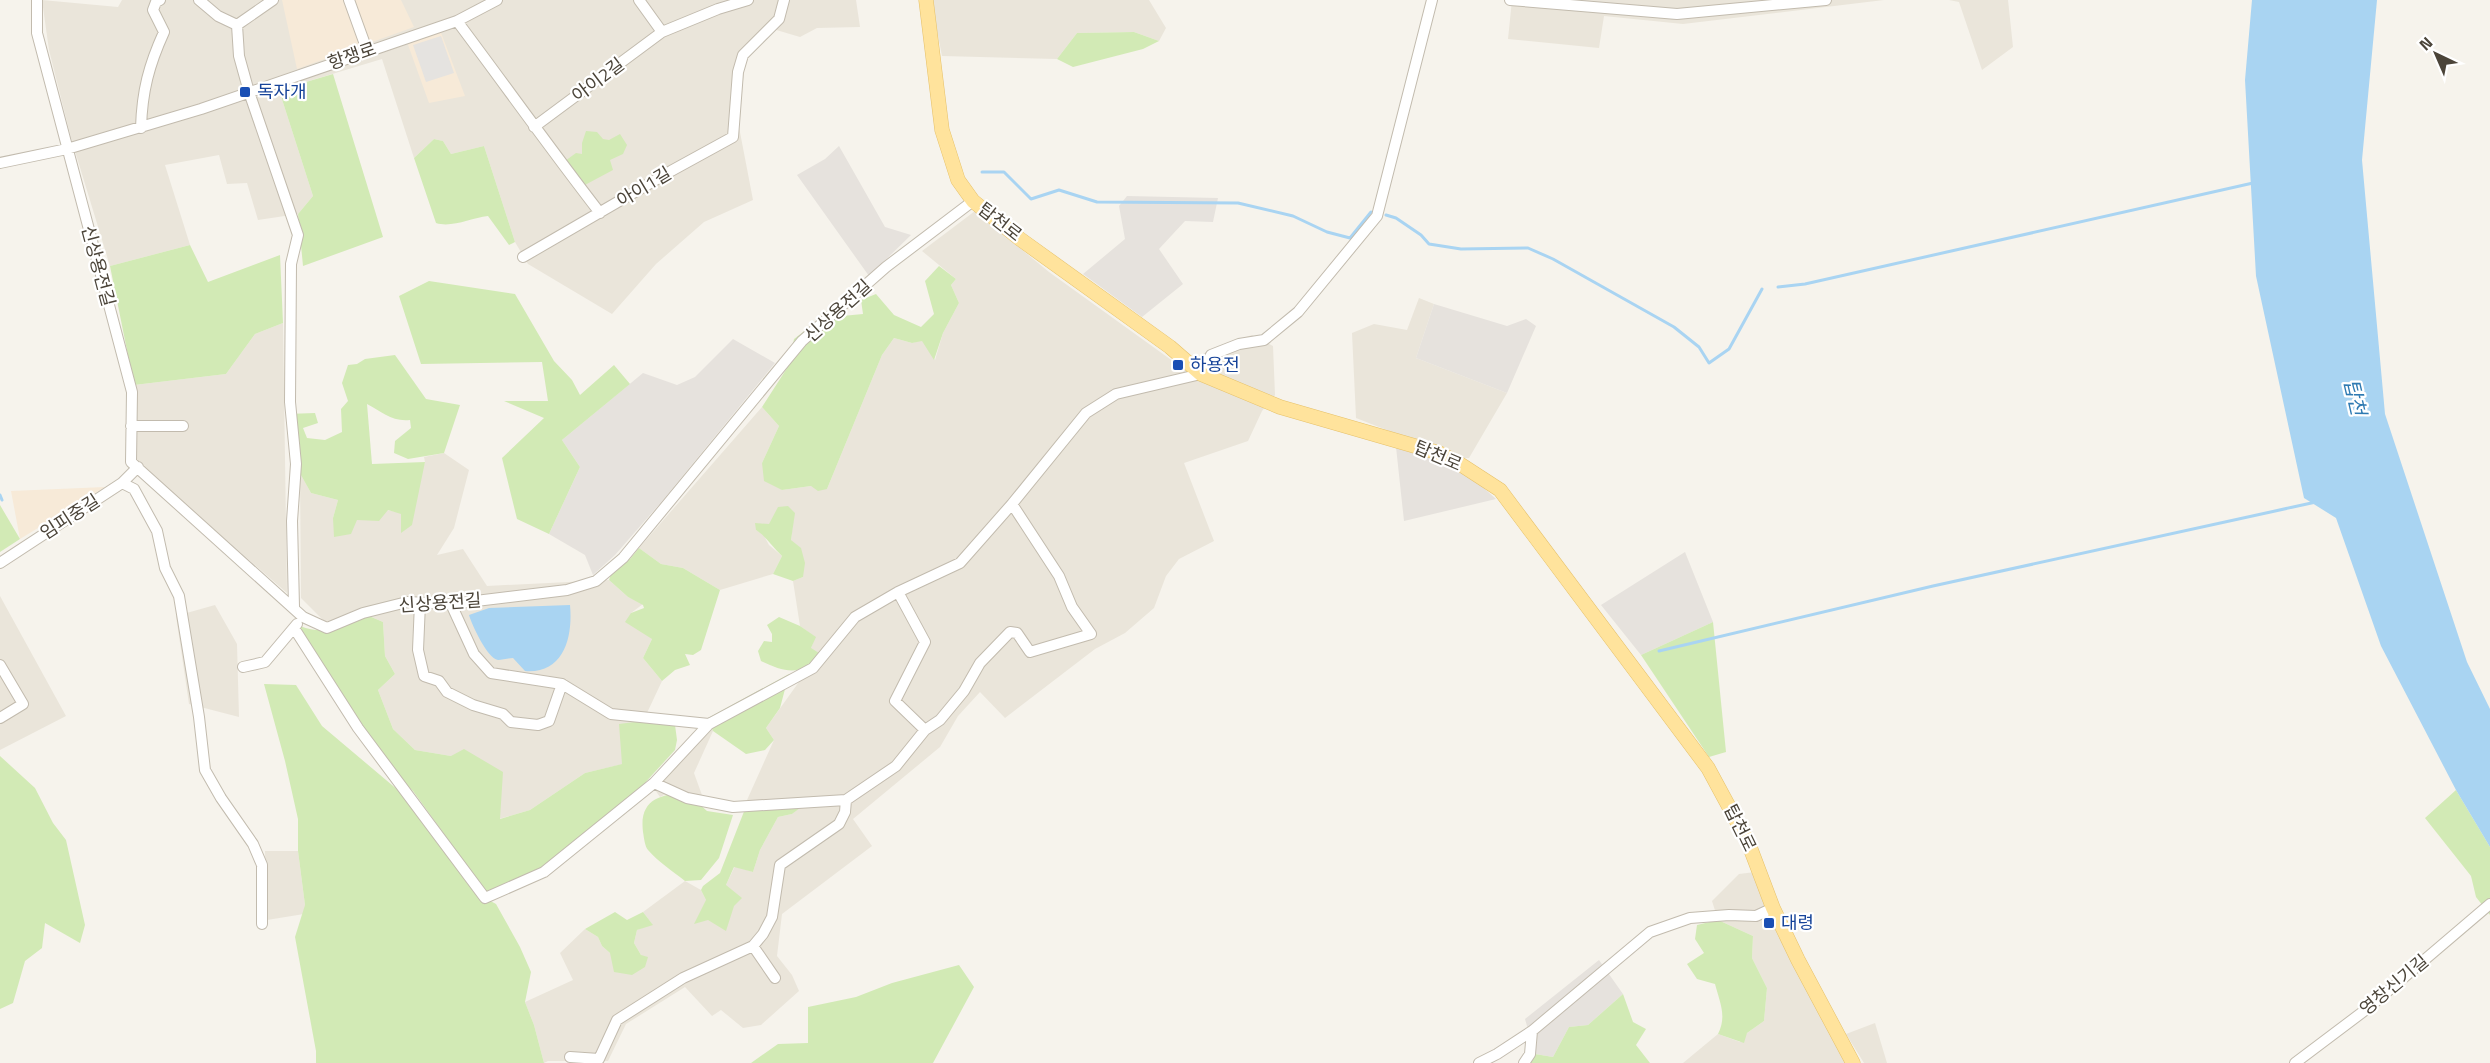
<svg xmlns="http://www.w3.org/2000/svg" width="2490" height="1063" font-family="'Titillium Web','Noto Sans KR',sans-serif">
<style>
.residential{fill:#eae5da}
.commercial{fill:#f7ead8}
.industrial{fill:#e6e2dd}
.green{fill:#d2eab5}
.parking{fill:#e5e3e0}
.water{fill:#a9d4f2}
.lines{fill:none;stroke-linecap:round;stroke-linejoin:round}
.stream{stroke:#a9d4f2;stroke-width:3}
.minor-casing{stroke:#c2bbae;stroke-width:12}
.major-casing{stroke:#e6c16a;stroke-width:15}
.minor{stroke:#fff;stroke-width:10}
.major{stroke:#ffe39c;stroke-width:14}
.transit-dot{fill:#1a4fb4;stroke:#fff;stroke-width:2}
.labels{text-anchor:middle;stroke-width:4.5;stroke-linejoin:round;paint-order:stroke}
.street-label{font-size:18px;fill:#4b4439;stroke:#fff}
.transit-label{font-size:18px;fill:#164399;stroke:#fff;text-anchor:start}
.water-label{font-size:20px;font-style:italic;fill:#2e7ab2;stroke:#fff}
</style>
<rect width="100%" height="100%" fill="#f6f3ec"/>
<path class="residential" d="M42,0L118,7L122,0H856L860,27L817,28L800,37L773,29L745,59L739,127L753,200L704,222L656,264L612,314L528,264L515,242L484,146L451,154L443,141L434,139L414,158L382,59L279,90L313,196L298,214L258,220L247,183L227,184L219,155L165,165L190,245L110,266L71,138L49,50Z
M931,0H1149L1166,28L1159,41L1134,32L1077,33L1057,59L942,56Z
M1512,0H1884L1683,24L1604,16L1599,48L1508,39Z
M1949,0H2008L2013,47L1982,70L1959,2Z
M975,211L1049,272L1188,372L1196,357L1225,344L1252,335L1273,346L1275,395L1262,411L1248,441L1184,463L1214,541L1179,559L1166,576L1154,608L1125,633L1095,649L1005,718L980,692L958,716L940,747L853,819L872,846L782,914L777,956L792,975L799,991L761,1025L743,1028L721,1010L712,1016L685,987L626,1024L608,1061H548L544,1063L534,1025L525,1002L573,980L560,953L585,929L598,937L602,946L610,953L641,955L634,943L637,930L652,924L643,912L685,881L701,890L706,900L726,885L735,866L753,872L760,850L778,817L792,814L803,805L747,800L774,740L766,728L811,665V648L815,637L800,626L793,581L803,577L791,540L794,513L756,530L763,534L769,545L782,556L773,574L720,590L683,568L661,564L639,548L762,407L779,426L762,463L782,490L811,486L827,489L882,355L894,338L912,343L922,340L935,360L943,333L959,303L951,285L956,279L922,251Z
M1419,298L1434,304L1416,358L1507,393L1469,458H1458L1356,418L1352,333L1374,324L1407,330Z
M283,323L287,593L136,461L134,385L226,374L255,334Z
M444,453L469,470L454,528L437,555L463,549L487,586L609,580L628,597L643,604L631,613L652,639L643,658L662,681L623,764L585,773L530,810L499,819L451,756L415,750L393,729L378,690L395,674L385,656L383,622L369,616L325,622L301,598L300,473L311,493L338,500L333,518L357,520L387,510L401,513V532L425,462L424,457Z
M0,596L66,716L0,750Z
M215,605L237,644L239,717L189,704L176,616Z
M712,728L713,731L694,773L703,798L666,794L660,797L655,790L661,781Z
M265,851H298L305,905L304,914L267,920Z
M1755,872L1778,934L1849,1063H1683L1718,1034L1740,1042L1747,1033L1764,1021L1767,988L1752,958L1753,936L1718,920L1712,901L1739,874Z
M1875,1023L1887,1063H1864L1846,1034Z"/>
<path class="commercial" d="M282,0H401L414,27L297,69Z
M440,30L465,96L429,103L407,42Z
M105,487L20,539L11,491Z"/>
<path class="industrial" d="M839,146L885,227L911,235L869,276L797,175L825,159Z
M1127,196L1218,198L1213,222L1185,221L1159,249L1183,284L1142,317L1083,274L1125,239L1119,206Z
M1434,304L1507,326L1526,319L1536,326L1507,393L1416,358Z
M733,339L775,363L663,500L615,555L593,575L585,555L549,534L580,467L562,440L643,373L677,385L695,377Z
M1396,447L1428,455L1455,466L1476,481L1496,499L1404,521Z
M1685,552L1713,622L1641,655L1601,605Z
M1599,960L1623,994L1588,1025L1569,1027L1553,1057L1535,1054L1525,1019Z"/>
<path class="green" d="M1134,32L1159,41L1143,49L1073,67L1057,59L1077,33Z
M333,74L383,237L303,266L298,214L313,196L279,90Z
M586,131L597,132L603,139L609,140L620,134L627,145L623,154L610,160L613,170L583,186L565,161L576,153L582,154V143Z
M434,139L443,141L451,154L484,146L515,242L509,245L488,216C471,218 452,228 436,223L414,158Z
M190,245L208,282L280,255L283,323L255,334L226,374L134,385L110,266Z
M939,266L956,279L951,285L959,303L943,333L934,360L922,341L912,343L894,338L882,355L827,489L818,491L811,486L782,490L764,481L762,463L779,426L762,407L789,365L794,339L821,318L863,314L861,300L876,294L894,315L921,327L934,314L925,281Z
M429,281L515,294L554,361L572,380L580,395L614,365L630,384L562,440L580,467L549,534L517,519L502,458L544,418L504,401H548L542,362L421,364L399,296Z
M395,355L426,399L460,405L444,453L408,459L394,453L395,441L411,428L410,420C392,422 382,412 367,404L372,464L425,462L412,525L401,533V514L388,510L379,521L357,520L351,534L334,537L333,518L338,500L311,493L292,459L287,414L315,413L318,423L303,428L307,438L325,440L342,432L341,409L348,401L342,383L348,365L357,364L365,359Z
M0,505L20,539L0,552Z
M788,506L795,513L791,540L801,548L805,563L803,577L793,581L773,574L782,556C773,548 766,536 756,530L755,523L769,524L778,507Z
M639,548L661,564L683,568L720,590L701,650L693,655L685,654L690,665L675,670L662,681L643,658L652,639L625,622L631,613L644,608L643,605L628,597L609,580L612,571L626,558L630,559Z
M369,616L383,622L385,656L395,674L378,690L393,729L415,750L451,756L464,749L503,772L500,819L530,810L585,773L622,764L619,724L642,721L675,725L677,740L675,750L632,797L547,866L486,892L413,791L374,756L320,670L304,654L300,626C326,636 344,626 369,616Z
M779,617L800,626L816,637L811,648L819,653C803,678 784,672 761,661L758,651L764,641L772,642V634L767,625Z
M1713,622L1726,752L1709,757L1641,655Z
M789,674L780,708L766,728L774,740L765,750L746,754L713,731L708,718Z
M264,684L296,685L322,726L405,796L474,892L496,904L520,947L531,972L525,1002L534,1025L544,1063H316V1051L295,937L305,905L298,851V819L285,761Z
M0,756L35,788L53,823L66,840L85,925L80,943L45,923L42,948L25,961L13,1003L0,1009Z
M2456,790L2490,847V915L2476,897L2471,876L2425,818Z
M687,793L707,811L733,815L719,858L701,880L685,881C674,872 657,861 648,850C645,847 644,838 643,832C639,800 659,794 687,793Z
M804,805L792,814L778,817L760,850L753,872L734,867L726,885L742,898L734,906L726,931L708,920L694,924L706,900L701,890L703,886L720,873L745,809Z
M615,912L627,920L643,912L653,925L637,930L634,943L641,955L648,957L645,967L632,975L614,972L610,953L602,946L598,937L585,929Z
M1718,920L1753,936L1752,958L1767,988L1764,1021L1747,1033L1744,1043L1718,1034C1727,1016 1720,1003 1715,984L1697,979L1687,964L1704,953L1695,939L1697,925Z
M959,965L974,987L933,1063H751L778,1044L808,1043V1007L856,997L892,983Z
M1623,994L1633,1022L1646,1029L1636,1045L1650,1063H1530L1535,1054L1553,1057L1569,1027L1588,1025Z"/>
<path class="parking" d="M441,36L454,73L426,82L413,45Z"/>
<path class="water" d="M2252,0H2377L2362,160L2385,414L2467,662L2490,709V847L2456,790L2381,646L2336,518L2304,498L2256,276L2245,80Z
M570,605C573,637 564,674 525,671L513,658C509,658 502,660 498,660C487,658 472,625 469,615L489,608Z"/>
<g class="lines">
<path class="stream" d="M982,172H1004L1031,199L1059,190L1097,202L1238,203L1293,216L1327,232L1350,238L1371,212
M1386,215L1396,218L1421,235L1429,244L1461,249L1528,248L1553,259L1674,327L1699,347L1709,363L1729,349L1762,289
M1778,287L1805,284L2253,183
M0,495L2,500
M1659,651L1933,586L2316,502"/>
<g class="minor-casing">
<path id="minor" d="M37,0V33L132,392L131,462L303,617L327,628L363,613L407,602L451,604L567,590L596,581L623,558L802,341L886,267L973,201
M199,0L218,16L237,25
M273,0L237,25L239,56L249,92L298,235L291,264L290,402L296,464L292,521L294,607
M349,0L367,50
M639,0L662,32L718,9L748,0
M1510,0L1677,14L1826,0
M457,21C505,85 551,150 600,213
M534,127L662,32
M141,128C142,91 149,65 164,32L153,10L156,2L160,0
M0,163L67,149L201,109L457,21L497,0
M523,257L671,171L733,137L738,72L743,55L779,19L784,0
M131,426H183
M122,483L134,489L157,531L165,568L179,596L199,717L205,770L221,798L253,844L262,865V924
M0,563L122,483L138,467
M420,603L418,650L424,676L439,681L447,692L473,705L503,714L511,722L538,725L549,721L562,684
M451,604L474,654L491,673L562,684L611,714L709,724L813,668L855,617L898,592L960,563L1012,504L1086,413L1116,394L1201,374L1211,355L1239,344L1264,340L1298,312L1377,216L1432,0
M294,628L358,728L485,898L544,872L654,783L709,724
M0,665L23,704L0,718
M243,667L265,662L297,624
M925,730L940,720L964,691L980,663L1010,632L1017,633L1030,652L1091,634L1072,607L1059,576L1012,504
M654,783L687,798L733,807L846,800L896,766L925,730L895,701L925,642L898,592
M753,946L775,978
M570,1057L599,1059L617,1020L683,978L753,946L763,934L772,917L780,865L839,824L845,812L846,800
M1479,1063L1497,1054L1532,1031L1650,932L1690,918L1729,915L1756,916L1773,908
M1524,1063L1530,1054L1532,1031
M2295,1063L2368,1008L2490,904"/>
</g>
<g class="major-casing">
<path id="major" d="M926,0L942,130L958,180L973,201L1020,239L1170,347L1201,374L1280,407L1439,453L1460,464L1500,490L1708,768L1748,842L1773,908L1798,960L1853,1063"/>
</g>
<use href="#minor" class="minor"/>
<use href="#major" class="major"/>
</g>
<g class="transit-dot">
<rect x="239" y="86" width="12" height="12" rx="3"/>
<rect x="1172" y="359" width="12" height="12" rx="3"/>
<rect x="1763" y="917" width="12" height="12" rx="3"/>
</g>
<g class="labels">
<g class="street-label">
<text transform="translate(352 56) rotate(-19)" y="6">항쟁로</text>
<text transform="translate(598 80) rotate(-37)" y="6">아이2길</text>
<text transform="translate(644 187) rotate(-31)" y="6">아이1길</text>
<text transform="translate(1000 222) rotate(38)" y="6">탑천로</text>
<text transform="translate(98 266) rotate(75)" y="6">신상용전길</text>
<text transform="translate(838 311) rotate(-42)" y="6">신상용전길</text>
<text transform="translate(1438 456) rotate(23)" y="6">탑천로</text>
<text transform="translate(70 517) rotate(-33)" y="6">임피중길</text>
<text transform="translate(440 603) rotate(-4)" y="6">신상용전길</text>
<text transform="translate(1740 828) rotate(64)" y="6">탑천로</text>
<text transform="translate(2394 985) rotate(-40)" y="6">영창신기길</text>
</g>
<g class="transit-label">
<text x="257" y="98">독자개</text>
<text x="1190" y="371">하용전</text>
<text x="1781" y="929">대령</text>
</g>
<g class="water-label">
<text transform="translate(2355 397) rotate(77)" y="7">탑천</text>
</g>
</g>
<g transform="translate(2436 54) rotate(316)" stroke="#ffffff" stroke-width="4.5" paint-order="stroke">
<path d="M0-4.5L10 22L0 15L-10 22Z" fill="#4b4439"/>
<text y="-9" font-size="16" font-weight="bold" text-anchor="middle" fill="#4b4439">N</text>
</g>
</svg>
